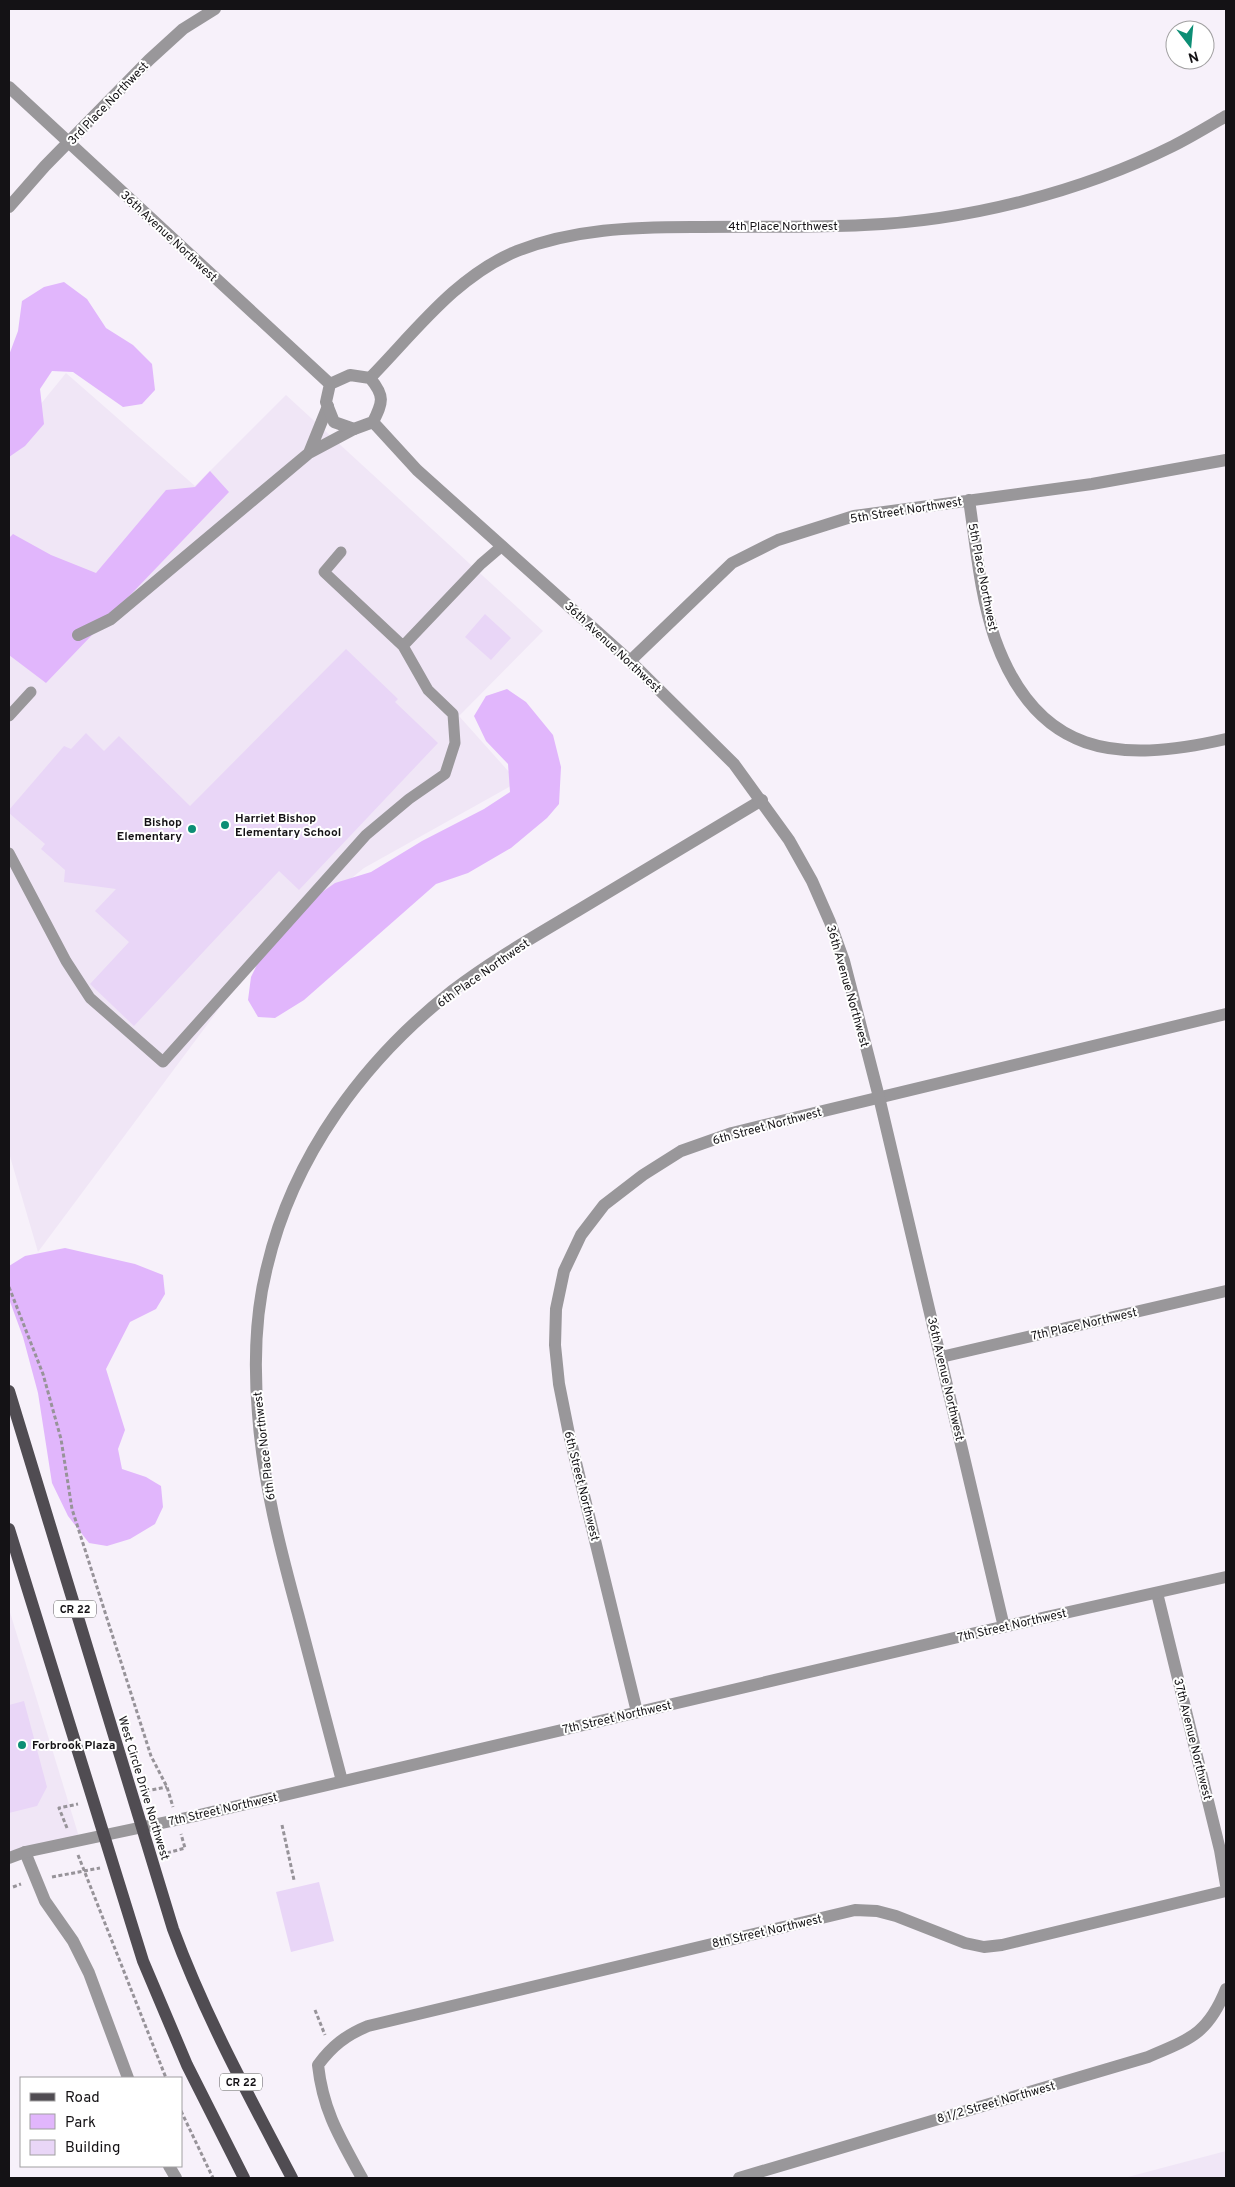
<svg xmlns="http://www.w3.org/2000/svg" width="1235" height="2187" font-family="Overpass,sans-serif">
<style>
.built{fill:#f0e6f6}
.green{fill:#e1b6fc}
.building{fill:#e9d6f7}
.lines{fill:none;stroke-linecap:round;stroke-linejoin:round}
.path{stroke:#979399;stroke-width:3;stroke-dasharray:4 2.5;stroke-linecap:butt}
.service{stroke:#99979a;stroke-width:11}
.minor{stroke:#99979a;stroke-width:12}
.tertiary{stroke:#99979a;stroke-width:12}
.primary{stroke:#504c52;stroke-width:12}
.poi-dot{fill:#0c8e75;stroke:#fff;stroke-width:2}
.labels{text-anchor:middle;stroke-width:4;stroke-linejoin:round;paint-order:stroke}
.shield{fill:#fff;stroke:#5a595b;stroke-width:1}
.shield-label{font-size:11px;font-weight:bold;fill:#141215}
.street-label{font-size:12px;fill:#141215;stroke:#fff}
.poi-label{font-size:12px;font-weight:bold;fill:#141215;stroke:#fff;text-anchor:start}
</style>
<rect width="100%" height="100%" fill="#f7f1fa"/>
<path class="built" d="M66,373L195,486L286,395L543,631L459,716L518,782L364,868L262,951L38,1252L9,1153V443Z
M9,1609L80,1840L9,1858Z
M1226,2151V2178H1124Z"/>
<path class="green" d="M64,282L87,299L106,328L133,345L152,364L155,390L142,404L123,407L73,372L52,371L40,389L44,424L25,446L9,457V355L18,331L22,301L44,287Z
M210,471L229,492L46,683L9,655V538L13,534L51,555L96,573L166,490L195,487Z
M507,689L526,702L553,735L561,767L559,804L547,818L511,848L468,873L436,884L304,1000L275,1018L258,1017L248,1000L251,977L272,934L291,914L335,883L371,872L422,841L484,809L510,792L508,764L486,741L474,716L486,696Z
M65,1248L135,1264L163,1275L165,1294L156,1309L130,1322L106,1369L125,1430L118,1449L122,1469L146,1477L161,1486L163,1507L155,1524L130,1539L107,1546L89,1543L68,1516L52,1483L38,1393L23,1337L9,1299V1266L25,1256Z"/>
<path class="building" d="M485,614L511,638L491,660L465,637Z
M346,649L398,699L395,702L438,743L299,890L279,871L134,1026L90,984L129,942L95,911L116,889L64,882L65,870L41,849L45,844L9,813V810L64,746L71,749L86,733L104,751L119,736L190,806Z
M24,1701L47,1787L37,1806L9,1813V1705Z
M319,1882L334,1941L291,1952L276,1892Z"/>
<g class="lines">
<path class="path" d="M9,1287L43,1374L61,1439L72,1509L151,1756L167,1787L173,1807
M146,1791L167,1787
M282,1825L294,1880
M67,1828L59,1808L78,1804
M167,1853L185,1848L181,1834
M78,1855L166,2078
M52,1877L100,1868
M13,1887L21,1884
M315,2010L325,2035
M181,2111L213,2178"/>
<path class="service" d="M403,646L481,564L502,546
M9,716L31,692
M9,853L66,961L90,998L163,1062L366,835L409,799L445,774L455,743L453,714L428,690L403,646L324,572L341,552"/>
<path class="minor" d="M9,207L45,166L149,60L183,29L215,9
M370,378C415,332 456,276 517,251C573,229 633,227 692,227C749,226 807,228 864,225C967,221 1081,192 1173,146C1191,137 1209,126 1226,116
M328,406L309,453L354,429
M969,500C976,546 980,595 995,639C1037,756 1117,764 1226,739
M78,635L111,619L309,453
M630,661L732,563L778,540L854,516L1092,484L1226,460
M941,1357L1226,1291
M1157,1593L1220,1850L1226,1885
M637,1712L569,1434L559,1384L555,1345L556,1309L564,1271L581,1235L604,1205L643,1175L681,1151L732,1133L1226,1014
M342,1781C327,1725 312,1669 298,1614C280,1548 263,1482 258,1414C254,1366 255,1314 267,1267C293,1156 364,1060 452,991C491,961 535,936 577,911C639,874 701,837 762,800
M25,1852L45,1901L73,1941L89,1973L128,2078
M169,2166L176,2178
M362,2178C340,2138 323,2111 318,2065C332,2046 346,2035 368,2026L855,1910L877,1911L896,1916L965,1943L984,1947L1002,1945L1226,1891
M739,2178L1148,2057C1190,2039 1208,2034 1226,1989"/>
<path class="tertiary" d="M9,87L330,384
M350,375L370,378C385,396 383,402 373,422L354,429L334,422L326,402L330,384Z
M373,422L417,470L630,661L734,764L789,840L812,881L830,922L844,961L879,1097L1004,1627
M9,1858L25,1852L195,1816L971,1634L1226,1577"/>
<path class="primary" d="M9,1391L173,1929C205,2016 249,2096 292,2178
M9,1529L143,1961L187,2065L244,2178"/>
</g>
<g class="poi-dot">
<circle cx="225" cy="825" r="5"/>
<circle cx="192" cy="829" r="5"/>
<circle cx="22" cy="1745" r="5"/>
</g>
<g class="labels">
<g class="shield">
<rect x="54" y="1600.5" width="42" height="17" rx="4"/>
<rect x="220" y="2073.5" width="42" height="17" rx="4"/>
</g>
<g class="shield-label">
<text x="75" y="1613">CR 22</text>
<text x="241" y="2086">CR 22</text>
</g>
<g class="street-label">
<text transform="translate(108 103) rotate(-46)" y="4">3rd Place Northwest</text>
<text x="783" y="230">4th Place Northwest</text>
<text transform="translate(169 236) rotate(43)" y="4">36th Avenue Northwest</text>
<text transform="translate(906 510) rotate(-9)" y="4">5th Street Northwest</text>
<text transform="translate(983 577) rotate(79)" y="4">5th Place Northwest</text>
<text transform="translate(613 647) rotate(43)" y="4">36th Avenue Northwest</text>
<text transform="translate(483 973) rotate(-35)" y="4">6th Place Northwest</text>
<text transform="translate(848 986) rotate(74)" y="4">36th Avenue Northwest</text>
<text transform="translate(767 1126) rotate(-15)" y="4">6th Street Northwest</text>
<text transform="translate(1084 1324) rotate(-13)" y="4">7th Place Northwest</text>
<text transform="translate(946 1379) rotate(77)" y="4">36th Avenue Northwest</text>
<text transform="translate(264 1446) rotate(-97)" y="4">6th Place Northwest</text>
<text transform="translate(582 1486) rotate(76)" y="4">6th Street Northwest</text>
<text transform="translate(1012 1625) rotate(-13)" y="4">7th Street Northwest</text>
<text transform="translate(617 1717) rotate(-13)" y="4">7th Street Northwest</text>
<text transform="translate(1193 1739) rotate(76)" y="4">37th Avenue Northwest</text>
<text transform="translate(144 1788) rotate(73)" y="4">West Circle Drive Northwest</text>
<text transform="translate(223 1809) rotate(-13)" y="4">7th Street Northwest</text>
<text transform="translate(767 1931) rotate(-13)" y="4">8th Street Northwest</text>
<text transform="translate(996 2102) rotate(-16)" y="4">8 1/2 Street Northwest</text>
</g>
<g class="poi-label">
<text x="235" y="822">Harriet Bishop<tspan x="235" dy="14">Elementary School</tspan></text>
<text x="182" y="826" text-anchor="end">Bishop<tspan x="182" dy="14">Elementary</tspan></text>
<text x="32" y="1749">Forbrook Plaza</text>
</g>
</g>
<rect width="1235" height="2187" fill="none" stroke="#141215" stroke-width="20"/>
<rect x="20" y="2077" width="162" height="90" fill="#ffffff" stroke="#a1a0a1"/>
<rect x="30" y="2093" width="25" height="8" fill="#504c52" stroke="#a1a0a1"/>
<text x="65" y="2102" font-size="15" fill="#141215">Road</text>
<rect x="30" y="2114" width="25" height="15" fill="#e1b6fc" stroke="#a1a0a1"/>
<text x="65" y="2127" font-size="15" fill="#141215">Park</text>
<rect x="30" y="2140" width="25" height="15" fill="#e9d6f7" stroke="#a1a0a1"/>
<text x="65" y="2152" font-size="15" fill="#141215">Building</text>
<g transform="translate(1190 45) rotate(164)"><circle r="24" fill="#ffffff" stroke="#a1a0a1"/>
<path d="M0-4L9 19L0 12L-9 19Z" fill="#0c8e75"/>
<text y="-8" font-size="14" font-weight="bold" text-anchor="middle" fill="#141215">N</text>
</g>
</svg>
